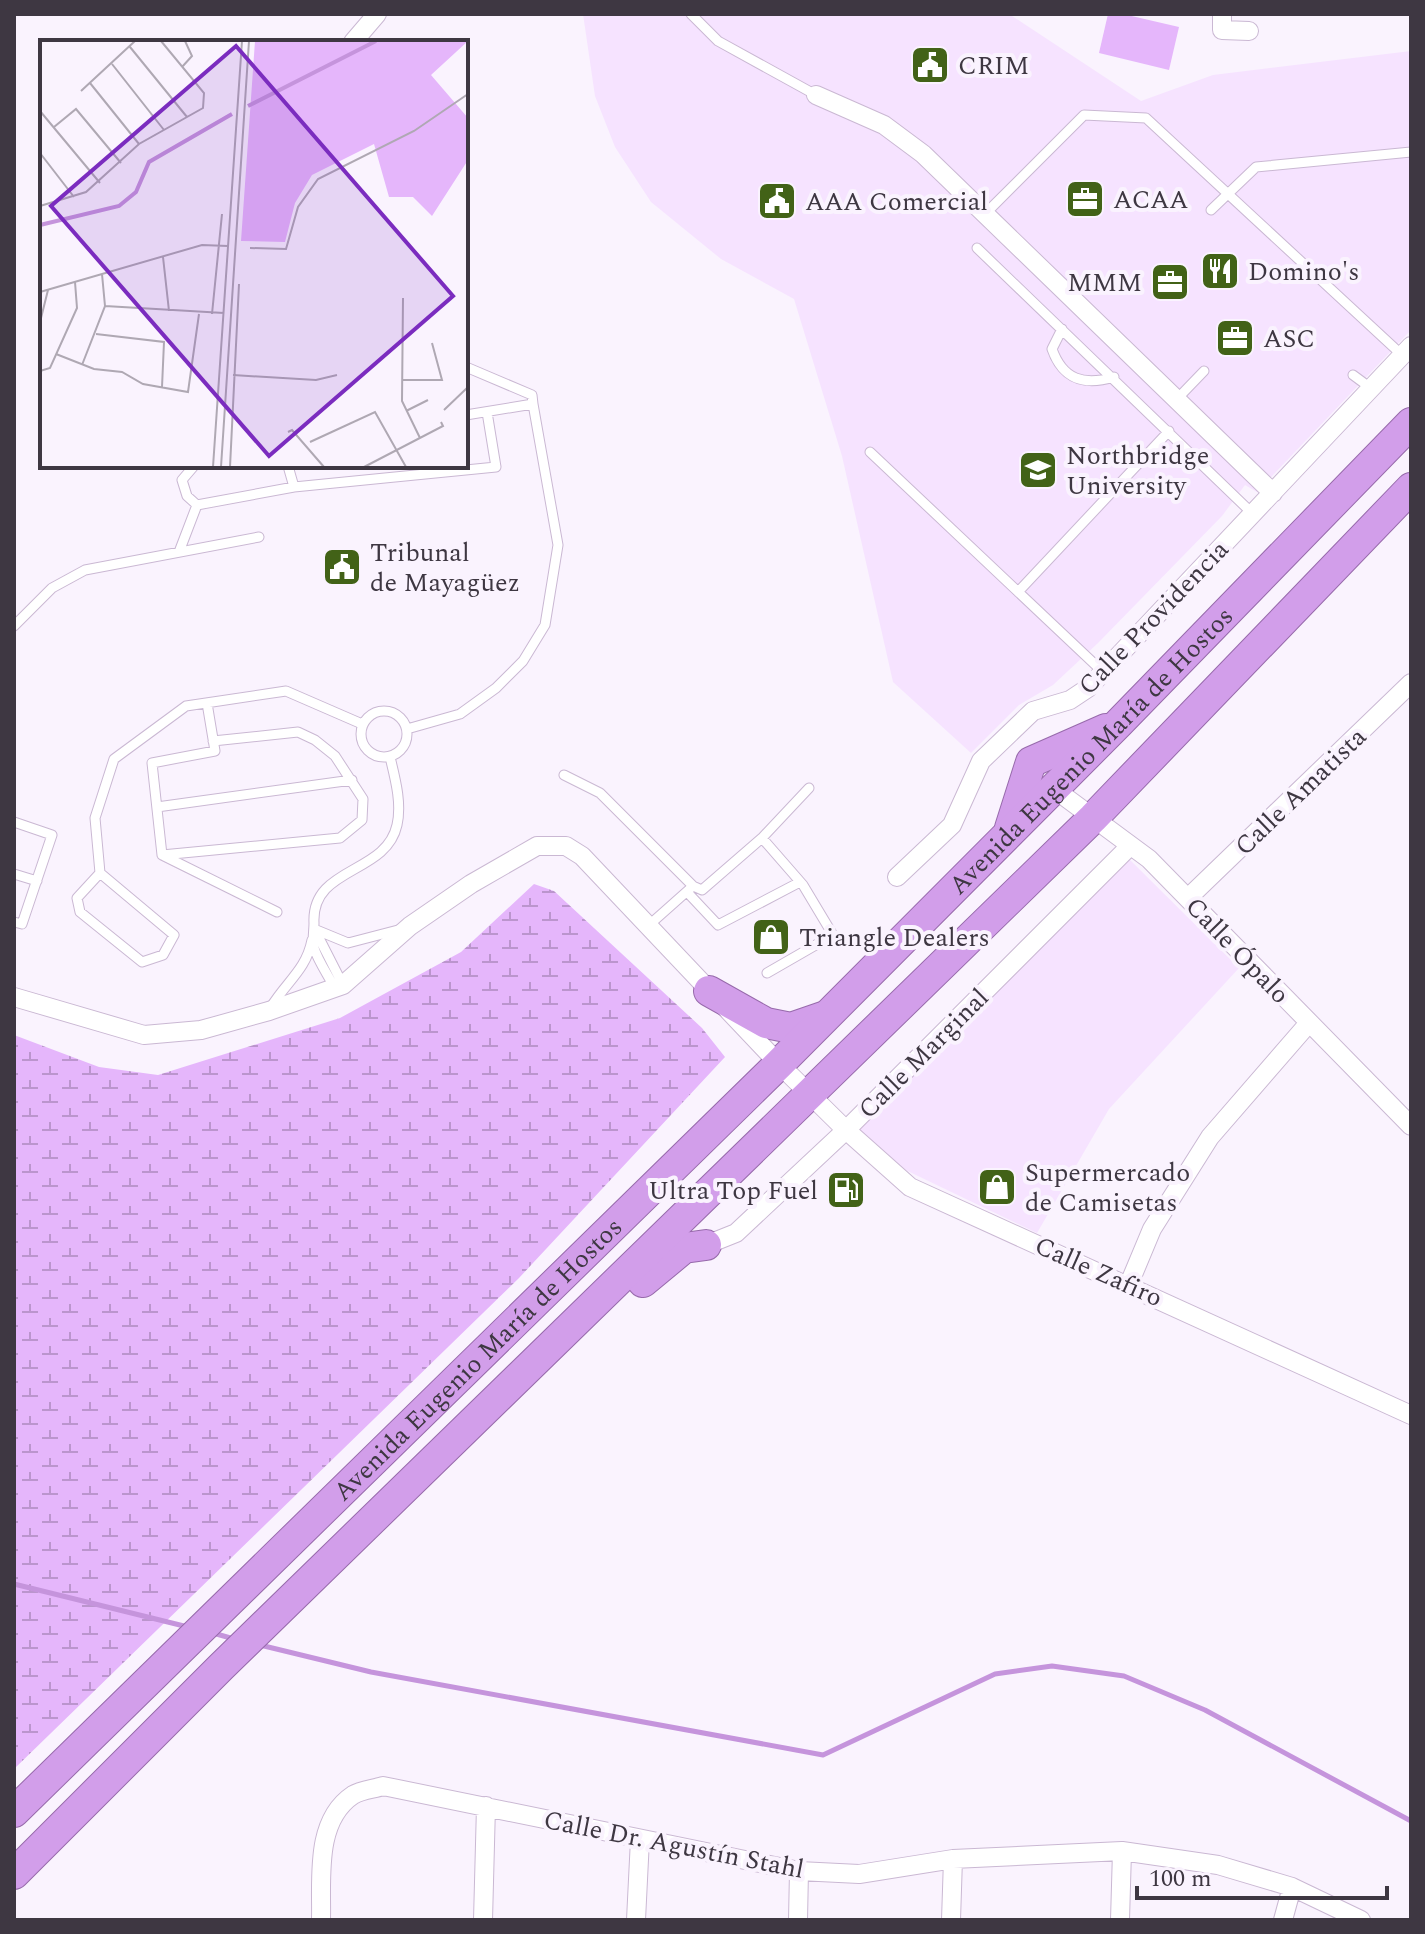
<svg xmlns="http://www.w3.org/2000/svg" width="1425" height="1934" font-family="Spectral,serif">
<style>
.built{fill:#f6e3ff}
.wetland{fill:url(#wetland-marsh)}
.pitch{fill:#e5b6fb}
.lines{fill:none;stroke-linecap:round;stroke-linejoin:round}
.stream{stroke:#c594dc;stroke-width:5}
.service-casing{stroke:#cab8d3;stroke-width:11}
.minor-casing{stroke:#cab8d3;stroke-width:20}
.trunk-casing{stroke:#976aab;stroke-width:32}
.service{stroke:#fff;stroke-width:9}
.minor{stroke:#fff;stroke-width:18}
.trunk{stroke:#d29eea;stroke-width:30}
.labels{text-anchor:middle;stroke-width:8;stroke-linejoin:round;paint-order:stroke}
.poi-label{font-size:26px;fill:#3e3742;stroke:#faf3fe;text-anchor:start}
.street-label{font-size:26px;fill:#3e3742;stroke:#faf3fe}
.inset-river{fill:none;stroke:#c594dc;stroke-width:4}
.inset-road{fill:none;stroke:#afa8b3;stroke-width:2}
.view{fill:#7b2cbf;fill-opacity:0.15;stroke:#7b2cbf;stroke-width:4}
.inset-edge{fill:none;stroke:#3e3742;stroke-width:4}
</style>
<defs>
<pattern id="wetland-marsh" width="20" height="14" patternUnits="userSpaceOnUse" patternTransform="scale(2)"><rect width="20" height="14" fill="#e5b6fb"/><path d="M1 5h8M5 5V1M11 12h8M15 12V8" fill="none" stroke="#bb95cd"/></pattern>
</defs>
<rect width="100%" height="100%" fill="#faf3fe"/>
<path class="built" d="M583,14H1009L1141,101L1213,75L1411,51V330L1257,492L1245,485L1222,516L1098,643L1053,685L1019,705L971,753L893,682L842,456L794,299L721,259L651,202L615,147L595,96Z
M1127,857L1239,968L1109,1109L1037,1233L893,1164L856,1130Z"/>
<path class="wetland" d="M534,884L554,891L702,1028L725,1057L519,1278L14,1769V1035L99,1067L158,1075L340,1018L461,952Z"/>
<path class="pitch" d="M1108,14H1123L1179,27L1169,70L1099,53Z"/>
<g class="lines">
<path class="stream" d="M14,1584L188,1627
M213,1633L234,1639
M260,1645L371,1672L823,1755L995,1674L1052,1666L1124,1676L1205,1710L1411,1821"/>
<g class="service-casing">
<path id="service" d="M691,14L718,41L816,95
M1211,210L1256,167L1411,152
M985,214L1084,115L1146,118L1402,355
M977,248L1253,514
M1062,329L1052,349C1063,380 1084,386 1114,377
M466,367L532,395L533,404L466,415
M1353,375L1372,389
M1177,399L1204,371
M870,452L1103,672
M194,466L182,480L187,496L197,505
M294,487L496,467L487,412
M197,505L294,487L288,466
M179,552L197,505
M1018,592L1169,431
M14,626L52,588L85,570L259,537
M207,703L215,751L152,763L162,855L340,838L362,820L363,799L335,756L315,740L298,732L213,741
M361 734a23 23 0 1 1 46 0a23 23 0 1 1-46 0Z
M407,729L460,714L496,688L523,661L545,625L558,545L533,404
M564,775L600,793L693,886
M157,807L352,780
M14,822L52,835L22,924L14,922
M762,838L803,885L833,935L767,973
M162,855L277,912
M100,873L174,935L163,955L142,962L80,912L77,898L100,873L95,818L114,759L186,706L286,691L362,724
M14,874L37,881
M687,892L718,925L800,882
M648,926L693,886L702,890L762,838L809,788
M314,929L348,943L398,930
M316,932L343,985
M334,987C328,975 318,961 314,948C312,941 314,931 314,923C311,866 386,875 397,825C402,803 395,778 390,757
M271,1007C287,981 306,970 312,940"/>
</g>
<g class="minor-casing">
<path id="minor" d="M1222,14V30L1249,31
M353,42L377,14
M816,95L884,125L923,154L1273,493
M1053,788L1149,859L1411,1126
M897,877L952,825L981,761L1033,711L1070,700L1088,688L1411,346
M1188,898L1411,683
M14,997L144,1035L201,1030L269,1011L343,985L410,926L471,884L537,846H566L582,856L779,1064L846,1130L910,1187L1411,1415
M706,1245L736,1233L846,1130L1130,846
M1129,1284L1152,1229L1210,1137L1308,1024
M321,1920C322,1880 314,1821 353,1795C361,1790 374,1789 383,1786L799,1871L859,1874L953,1859L1122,1851L1218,1865L1292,1887L1361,1920
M483,1920L486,1806
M636,1920L640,1839
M798,1920L799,1871
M951,1920L953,1859
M1120,1920L1122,1851
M1283,1920L1292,1887"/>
</g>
<g class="trunk-casing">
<g id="trunk">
<path d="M1010,828L1031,762L1106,729"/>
<path d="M709,991L766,1023L791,1028L823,1017"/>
<path d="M643,1282L684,1248L706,1245"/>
<path id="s1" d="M14,1812L779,1064L1119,723L1411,423"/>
<path d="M14,1874L221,1667L1093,818L1411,488"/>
</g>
</g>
<use href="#service" class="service"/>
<use href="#minor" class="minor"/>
<use href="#trunk" class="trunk"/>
</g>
<defs>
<g id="civic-square" transform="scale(2)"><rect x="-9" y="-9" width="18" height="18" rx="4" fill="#426217" stroke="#faf3fe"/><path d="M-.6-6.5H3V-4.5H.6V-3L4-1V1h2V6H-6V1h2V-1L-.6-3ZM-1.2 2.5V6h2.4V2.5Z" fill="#fff"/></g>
<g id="office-square" transform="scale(2)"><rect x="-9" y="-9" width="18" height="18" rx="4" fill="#426217" stroke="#faf3fe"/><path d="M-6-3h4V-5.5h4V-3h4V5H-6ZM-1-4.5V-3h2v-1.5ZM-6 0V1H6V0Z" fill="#fff"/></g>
<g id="restaurant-square" transform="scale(2)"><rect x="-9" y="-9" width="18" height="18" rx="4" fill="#426217" stroke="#faf3fe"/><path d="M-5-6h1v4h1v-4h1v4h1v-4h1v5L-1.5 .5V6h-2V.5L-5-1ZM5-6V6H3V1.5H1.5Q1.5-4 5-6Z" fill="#fff"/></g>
<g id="university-square" transform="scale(2)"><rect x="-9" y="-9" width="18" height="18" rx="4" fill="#426217" stroke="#faf3fe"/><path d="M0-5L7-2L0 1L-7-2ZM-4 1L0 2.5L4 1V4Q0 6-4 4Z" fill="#fff"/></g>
<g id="shop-square" transform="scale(2)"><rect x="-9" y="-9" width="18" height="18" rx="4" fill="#426217" stroke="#faf3fe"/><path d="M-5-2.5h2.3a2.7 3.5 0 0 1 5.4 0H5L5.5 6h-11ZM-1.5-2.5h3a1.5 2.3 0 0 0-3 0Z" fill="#fff"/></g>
<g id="fuel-square" transform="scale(2)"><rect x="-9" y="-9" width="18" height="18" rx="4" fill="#426217" stroke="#faf3fe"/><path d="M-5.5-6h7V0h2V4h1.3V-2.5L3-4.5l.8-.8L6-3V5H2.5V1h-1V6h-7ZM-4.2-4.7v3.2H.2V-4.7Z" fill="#fff"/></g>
</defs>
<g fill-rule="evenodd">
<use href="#civic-square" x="930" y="65"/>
<use href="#office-square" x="1085" y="199"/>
<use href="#civic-square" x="777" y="201"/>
<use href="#restaurant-square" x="1220" y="271"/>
<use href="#office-square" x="1170" y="282"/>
<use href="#office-square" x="1235" y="338"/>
<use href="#university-square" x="1038" y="470"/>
<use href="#civic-square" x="342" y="567"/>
<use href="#shop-square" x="771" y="937"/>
<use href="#shop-square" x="997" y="1187"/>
<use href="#fuel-square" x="846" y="1190"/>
</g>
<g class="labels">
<g class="poi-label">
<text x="958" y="74">CRIM</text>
<text x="1113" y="208">ACAA</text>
<text x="805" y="210">AAA Comercial</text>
<text x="1248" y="280">Domino's</text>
<text x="1142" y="291" text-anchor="end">MMM</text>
<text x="1263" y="347">ASC</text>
<text x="1066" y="464">Northbridge<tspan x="1066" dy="30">University</tspan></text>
<text x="370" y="561">Tribunal<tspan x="370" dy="30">de Mayagüez</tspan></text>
<text x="799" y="946">Triangle Dealers</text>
<text x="1025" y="1181">Supermercado<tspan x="1025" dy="30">de Camisetas</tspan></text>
<text x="818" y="1199" text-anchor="end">Ultra Top Fuel</text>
</g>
<g class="street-label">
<text transform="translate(1153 617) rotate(-46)" y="9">Calle Providencia</text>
<text dy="9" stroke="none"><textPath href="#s1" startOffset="1512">Avenida Eugenio María de Hostos</textPath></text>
<text transform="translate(1300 791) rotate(-44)" y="9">Calle Amatista</text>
<text transform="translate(1238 950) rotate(46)" y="9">Calle Ópalo</text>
<text transform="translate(923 1053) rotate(-45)" y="9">Calle Marginal</text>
<text transform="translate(1099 1271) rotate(24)" y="9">Calle Zafiro</text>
<text dy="9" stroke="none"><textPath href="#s1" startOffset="648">Avenida Eugenio María de Hostos</textPath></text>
<text transform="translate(674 1844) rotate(11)" y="9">Calle Dr. Agustín Stahl</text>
</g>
</g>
<g transform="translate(40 40)">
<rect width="428" height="428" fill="#faf3fe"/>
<path d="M215,1H428L391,35L428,78V120L392,176L373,157H349L334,104L272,135L255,163L245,202L201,201Z" fill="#e5b6fb"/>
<path class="inset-river" d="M208,66L336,1M0,185L79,166L96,152L109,122L192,74"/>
<path class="inset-road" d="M90,7L147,77M72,24L124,90M142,27L152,16L145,1M50,43L99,104M41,51L95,1M0,71L60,143M14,87L36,69L81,123M0,113L34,157M0,166L46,152L99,104L163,68L164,53L121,1M210,208L246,209L258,167L278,139L374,91L428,54M123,217L129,271M0,252L162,205L188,206M363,258L362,361L380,398M65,266L184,273M172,274L182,174M0,282L8,250M56,294L124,302L122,347M16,314L54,329L82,332L103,344L148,352L159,274M42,325L65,266L62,234M0,331L10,328L37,268L35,242M193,335L276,340L297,335M363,340H402L392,303M404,370L428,347M366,371L388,360M248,392L252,390L284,427M270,402L335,372L366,427M173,427L202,1M181,427L209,1M190,427L199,244M324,427L403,386L401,382"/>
<path class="view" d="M196,6L413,256L229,416L11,166Z"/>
<rect width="428" height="428" class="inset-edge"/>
</g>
<rect width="1425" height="1934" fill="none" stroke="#3e3742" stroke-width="32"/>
<path d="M1137 1886v12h250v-12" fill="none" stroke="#3e3742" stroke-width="4"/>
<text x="1149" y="1886" font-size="24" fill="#3e3742" stroke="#faf3fe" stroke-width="6" paint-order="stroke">100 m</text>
</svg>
